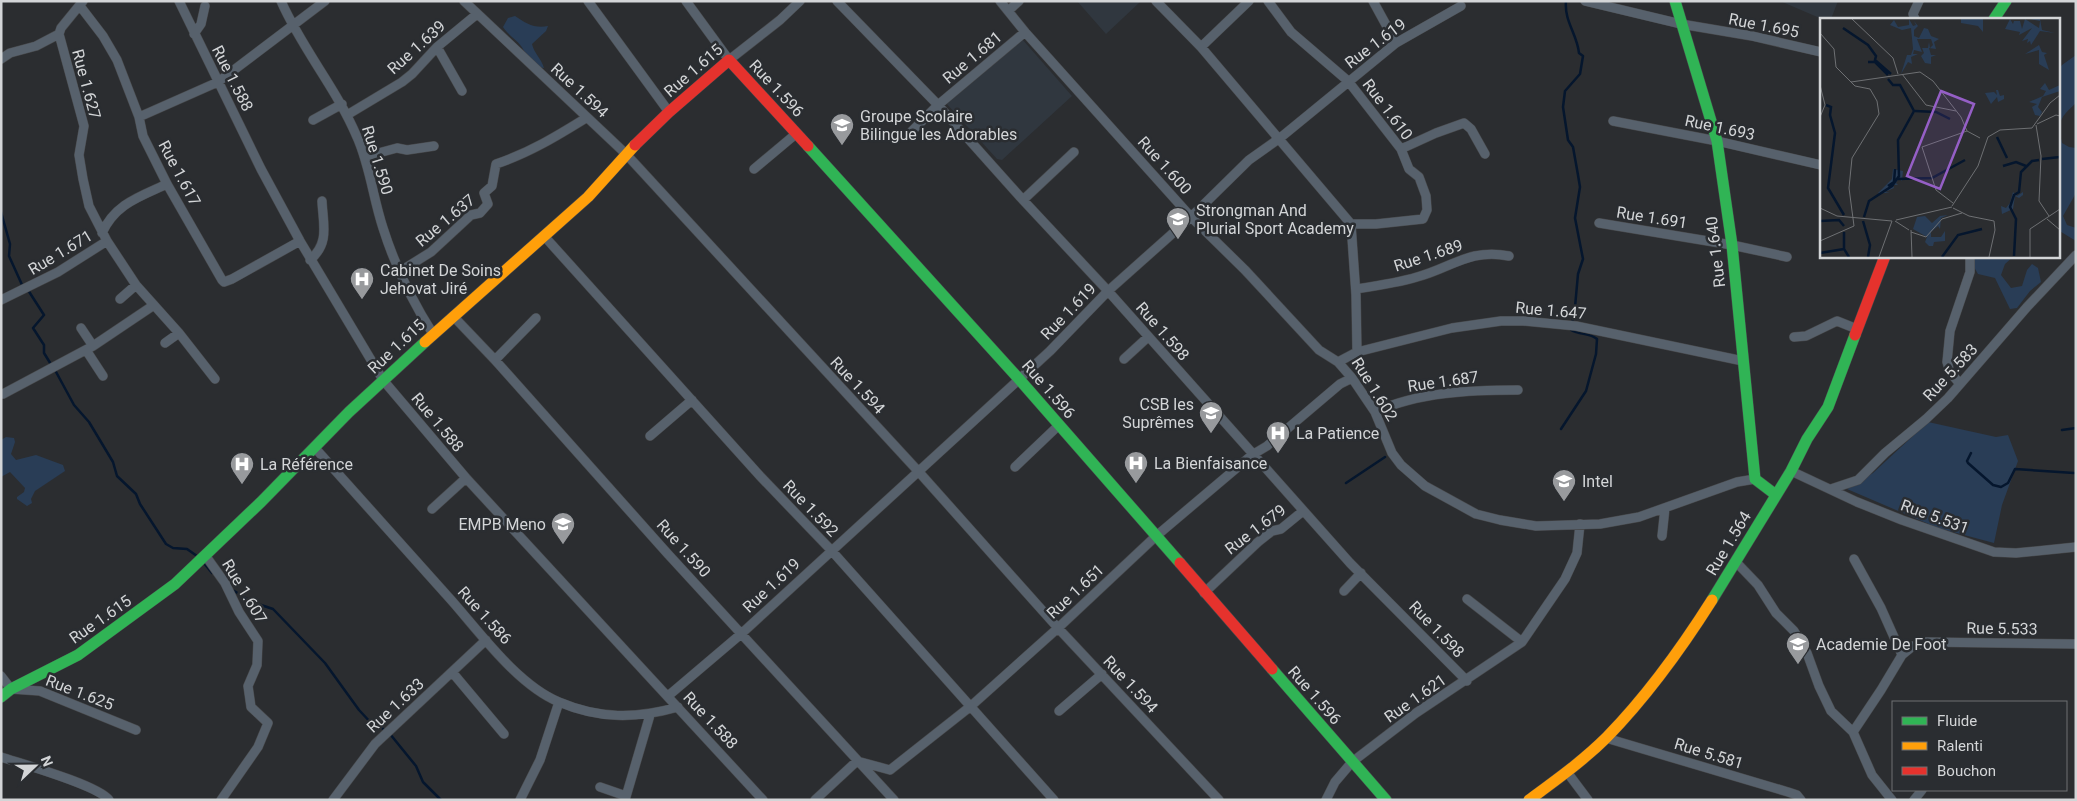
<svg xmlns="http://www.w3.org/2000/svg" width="2077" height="801" font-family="Roboto,sans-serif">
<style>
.built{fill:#30373f}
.green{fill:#293d56}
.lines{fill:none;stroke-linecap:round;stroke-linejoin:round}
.stream{stroke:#05162d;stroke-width:2.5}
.street-casing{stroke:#47484a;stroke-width:10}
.fast-casing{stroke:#47484a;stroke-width:12}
.slow-casing{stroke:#47484a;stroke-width:12}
.jam-casing{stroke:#47484a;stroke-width:12}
.street{stroke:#57616c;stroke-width:9}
.fast{stroke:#30b455;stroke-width:11}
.slow{stroke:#ff9f0a;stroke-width:11}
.jam{stroke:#e5322d;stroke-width:11}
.labels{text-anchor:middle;stroke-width:5;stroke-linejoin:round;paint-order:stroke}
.street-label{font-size:16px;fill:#d3d5d7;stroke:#2a2d31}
.poi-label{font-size:16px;fill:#d3d5d7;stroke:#2a2d31;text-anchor:start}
.inset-river{fill:none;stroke:#05162d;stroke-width:2.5}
.inset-road{fill:none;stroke:#6e7073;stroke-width:1}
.view{fill:#955fc6;fill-opacity:0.15;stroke:#955fc6;stroke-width:2.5}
.inset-edge{fill:none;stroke:#d3d5d7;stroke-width:2.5}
</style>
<rect width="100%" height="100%" fill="#2b2d30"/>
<path class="built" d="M1077,1H1139L1140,2L1106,34Z
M1780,1H1838L1831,19H1822Z
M1022,39L1072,96L1002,160L997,159L946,103Z"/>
<path class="green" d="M515,16C525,23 535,29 548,26L546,31L532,44C534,53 541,58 544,68C529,66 528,56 521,46C516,39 508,35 503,27L508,18Z
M2076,55V103C2060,118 2057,121 2062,143L2069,147L2076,148V193L2063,216L2067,225L2076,228V241L2058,230V71L2062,65Z
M1974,256H2014L2005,264L2001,275L2011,288L2022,286L2027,270L2032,264L2038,268L2041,282L2030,291L2017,308L2010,309L1995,278L1978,274L1974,267Z
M1928,422L1996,437L2008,435L2018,461L2002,505L1994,543L1938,528L1847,489L1873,473Z
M6,437L14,438L15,442L11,454L16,460L36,455L63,465L65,471L35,491L31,499L32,503L27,506L17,499V497L24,492L25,488L10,472L1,477V440Z"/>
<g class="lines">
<path class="stream" d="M1,212L10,244L9,256L23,287
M28,290L44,315L33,328L44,345V353L52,366
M55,370L74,405L89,422L113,462L117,476L136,494L140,504L166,544L173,548L187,549L197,556
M1561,429L1586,391L1596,354L1597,339C1590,333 1580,335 1571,330L1575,307L1578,274L1583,259L1575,218L1580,187L1578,175L1573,147L1568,140L1563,107L1565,91L1580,74L1583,56L1579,53C1577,34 1564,21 1566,1
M2062,430L2076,428
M1971,453L1967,461L1968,463L1993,485L2001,487L2008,483L2015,469L2074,473
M1346,483L1385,457
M203,562L212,573
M231,589L252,602L273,609L325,663L359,710L373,725H378L386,731
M390,734L416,766L423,782L441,800"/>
<g class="street-casing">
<path id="street" d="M83,1L61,28L59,34L84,126L79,155L83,179L89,206L107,241L136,285L179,333L215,379
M179,1L261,169L300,241L383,380L466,478L763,800
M281,1C302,49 337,89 357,137C370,166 373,198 383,228C395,266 412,301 433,334
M464,1L626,154L918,471L1058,628L1219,800
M588,1L669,112
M686,1L729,60L780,20L800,1
M837,1L938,105L1023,200L1108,291L1350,563L1467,681
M1000,1L1025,32L1191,217L1245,270L1319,350L1338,362
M1156,1L1201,47L1351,224L1356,295L1357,352L1338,362L1352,378L1375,412L1392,453L1401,465L1425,486L1476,514L1500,520L1536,526L1600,524L1639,517L1737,482L1755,479
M1268,1L1291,32L1348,81L1401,149L1409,169L1419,177L1426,196L1427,210L1423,219L1376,224H1351
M1373,1L1396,43
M1585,1L1681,24L1752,36L1821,52
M80,6L103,36L117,60L139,117L143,136L167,184L222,280L224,282L232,279L300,241
M1008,11L1019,1
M1915,19L1913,14L1919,1
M194,34L201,24L205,6
M437,47L462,91
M1201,47L1249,1
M1,59L10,53L36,46L59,34
M347,115L402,82L412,74L437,47L477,14
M139,117L218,82L325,1
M313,120L342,104
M1613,121L1717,141L1821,165
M911,132L938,105L1025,32
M1401,149L1436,133L1464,123L1471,129L1485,154
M364,155H371L397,148L407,150L434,146
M754,169L797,133
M1023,200L1074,152
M1599,223L1732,245L1787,257
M102,233C115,204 139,197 167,184
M545,237L760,476L831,550L1054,800
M310,260C330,243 323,224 322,201
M399,272L431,252L471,215L480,213L488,204L484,193L492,186L496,164C529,153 557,136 586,118
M1356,289C1376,286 1397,283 1417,277C1451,268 1470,248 1509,256
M120,299L136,285
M1,300L58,272L107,241
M453,316L495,360L667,553L894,800
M1794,337L1806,336L1837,321L1857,329
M165,343L179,333
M93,346L154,305
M86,350L103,376
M1357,352L1452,328L1501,321H1523L1576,326L1743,361
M1124,359L1148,337
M495,360L536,318
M1960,384L1950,372L1947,362L1950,331L1970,272V256
M3,394L93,346L81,328
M1375,412C1418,392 1471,390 1518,390
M650,436L692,400
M315,448C361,499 406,550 452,601C481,634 518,685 559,702C599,719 636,719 678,707
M1015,467L1059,425
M1791,471L1857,502L1902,520L1994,552L2016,553L2076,547
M1831,489L1858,480L1885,453L1926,419L1948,398L2027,307L2076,255
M432,509L466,478
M1662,536L1665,508
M205,555L225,583L239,612L258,641L257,665L248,686L251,707L268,723L258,747L221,800
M1854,559L1881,608L1902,655
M1736,562L1758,585L1776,613L1794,631L1807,653L1819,686L1831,711L1853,732L1872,775L1892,800
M1344,591L1361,573
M1204,593L1258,542L1272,531L1281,529L1303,511
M1467,599L1522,642
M452,672L504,734
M1,676L11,689L40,691L136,730
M668,696L741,634L1050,351L1108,291L1191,217L1249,160L1280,138L1396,43L1461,6
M1059,711L1102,674
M1853,732L1881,690L1902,655L1913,646L1926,642L2076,644
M1606,738L1788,792L1797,795L1801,800
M1,757C22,764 98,785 109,800
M1567,772L1588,800
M600,787L626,796
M333,800L375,744L486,640
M520,800L540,760L559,702
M625,800L650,715
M815,800L857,761L890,770L971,706L1058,628L1155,537L1252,455L1267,446L1340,384L1352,378
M1326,800L1335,782L1352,762L1416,713L1522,642L1565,579L1577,553L1580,524
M1914,800L1922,790"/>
</g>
<g class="fast-casing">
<path id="fast" d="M1675,1L1717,141L1732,245L1755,479L1776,495
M1994,19L2006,1
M808,146L1019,379L1180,563
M1712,600L1791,471L1807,439L1828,407L1855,335
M1272,669L1386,800
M1,697L11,689L78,655L175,584L261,502L349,412L425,342"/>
</g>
<g class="slow-casing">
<path id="slow" d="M425,342L588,197L635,145
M1529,800C1556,780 1583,761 1607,737C1647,696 1681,649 1712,600"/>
</g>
<g class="jam-casing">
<path id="jam" d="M635,145L669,112L729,60L808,146
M1855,335L1885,256
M1180,563L1272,669"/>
</g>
<use href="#street" class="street"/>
<use href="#fast" class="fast"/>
<use href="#slow" class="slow"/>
<use href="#jam" class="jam"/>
</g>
<defs>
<g id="school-pin" transform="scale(1.25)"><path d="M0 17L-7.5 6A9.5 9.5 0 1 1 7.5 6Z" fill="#989a9d" stroke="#2a2d31"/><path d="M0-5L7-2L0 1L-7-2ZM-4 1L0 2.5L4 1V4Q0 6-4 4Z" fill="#fff"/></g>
<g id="university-pin" transform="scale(1.25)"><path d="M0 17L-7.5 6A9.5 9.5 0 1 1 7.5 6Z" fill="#989a9d" stroke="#2a2d31"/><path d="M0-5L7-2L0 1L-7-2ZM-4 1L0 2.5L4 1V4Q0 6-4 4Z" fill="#fff"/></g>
<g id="hospital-pin" transform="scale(1.25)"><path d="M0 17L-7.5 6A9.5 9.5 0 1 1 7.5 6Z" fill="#989a9d" stroke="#2a2d31"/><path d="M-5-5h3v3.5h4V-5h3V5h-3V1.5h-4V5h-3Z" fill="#fff"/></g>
</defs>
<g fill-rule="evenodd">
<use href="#school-pin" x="842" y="125"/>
<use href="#university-pin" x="1178" y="219"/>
<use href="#hospital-pin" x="362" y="279"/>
<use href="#school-pin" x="1211" y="413"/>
<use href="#hospital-pin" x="1278" y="433"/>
<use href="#hospital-pin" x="1136" y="463"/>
<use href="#hospital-pin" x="242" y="464"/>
<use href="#university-pin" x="1564" y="481"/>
<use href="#school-pin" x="563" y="524"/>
<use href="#university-pin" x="1798" y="644"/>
</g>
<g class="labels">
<g class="street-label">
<text transform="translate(1764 25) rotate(11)" y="6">Rue 1.695</text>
<text transform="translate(1375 43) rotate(-37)" y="6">Rue 1.619</text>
<text transform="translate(416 47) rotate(-42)" y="6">Rue 1.639</text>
<text transform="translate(972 57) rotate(-40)" y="6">Rue 1.681</text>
<text transform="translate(693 70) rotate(-41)" y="6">Rue 1.615</text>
<text transform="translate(233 78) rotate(63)" y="6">Rue 1.588</text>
<text transform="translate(87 84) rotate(75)" y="6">Rue 1.627</text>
<text transform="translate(777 88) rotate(47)" y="6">Rue 1.596</text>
<text transform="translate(580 90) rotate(43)" y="6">Rue 1.594</text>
<text transform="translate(1388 109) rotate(53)" y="6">Rue 1.610</text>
<text transform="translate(1720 127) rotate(12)" y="6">Rue 1.693</text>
<text transform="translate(378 160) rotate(73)" y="6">Rue 1.590</text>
<text transform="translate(1165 165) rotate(48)" y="6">Rue 1.600</text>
<text transform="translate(180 173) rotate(62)" y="6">Rue 1.617</text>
<text transform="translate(1652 217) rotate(9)" y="6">Rue 1.691</text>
<text transform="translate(445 220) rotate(-40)" y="6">Rue 1.637</text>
<text transform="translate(60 252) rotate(-31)" y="6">Rue 1.671</text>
<text transform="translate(1715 252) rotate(-97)" y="6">Rue 1.640</text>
<text transform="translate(1428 255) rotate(-18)" y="6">Rue 1.689</text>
<text transform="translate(1551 310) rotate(5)" y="6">Rue 1.647</text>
<text transform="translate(1068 311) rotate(-46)" y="6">Rue 1.619</text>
<text transform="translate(1163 331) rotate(49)" y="6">Rue 1.598</text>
<text transform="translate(396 346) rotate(-43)" y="6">Rue 1.615</text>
<text transform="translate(1950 372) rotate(-47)" y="6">Rue 5.583</text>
<text transform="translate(1443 381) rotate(-8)" y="6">Rue 1.687</text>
<text transform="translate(858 385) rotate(47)" y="6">Rue 1.594</text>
<text transform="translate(1049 389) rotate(49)" y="6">Rue 1.596</text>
<text transform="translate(1375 389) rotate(58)" y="6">Rue 1.602</text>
<text transform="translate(438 422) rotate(50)" y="6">Rue 1.588</text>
<text transform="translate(811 508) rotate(46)" y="6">Rue 1.592</text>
<text transform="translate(1935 516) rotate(20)" y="6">Rue 5.531</text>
<text transform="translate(1255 529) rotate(-37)" y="6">Rue 1.679</text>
<text transform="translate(1728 543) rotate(-59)" y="6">Rue 1.564</text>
<text transform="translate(684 548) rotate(48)" y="6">Rue 1.590</text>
<text transform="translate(771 585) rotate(-43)" y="6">Rue 1.619</text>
<text transform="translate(245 591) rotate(59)" y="6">Rue 1.607</text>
<text transform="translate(1075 591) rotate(-43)" y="6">Rue 1.651</text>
<text transform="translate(485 615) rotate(48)" y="6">Rue 1.586</text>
<text transform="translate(100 619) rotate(-35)" y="6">Rue 1.615</text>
<text transform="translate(2002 628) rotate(1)" y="6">Rue 5.533</text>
<text transform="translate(1437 629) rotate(46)" y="6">Rue 1.598</text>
<text transform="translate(1131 684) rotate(47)" y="6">Rue 1.594</text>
<text transform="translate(80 692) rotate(21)" y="6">Rue 1.625</text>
<text transform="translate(1315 695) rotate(49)" y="6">Rue 1.596</text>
<text transform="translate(1415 698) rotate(-35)" y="6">Rue 1.621</text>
<text transform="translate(395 705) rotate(-43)" y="6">Rue 1.633</text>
<text transform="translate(711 720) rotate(47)" y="6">Rue 1.588</text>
<text transform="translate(1709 753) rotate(17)" y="6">Rue 5.581</text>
</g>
<g class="poi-label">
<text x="860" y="122">Groupe Scolaire<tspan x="860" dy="18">Bilingue les Adorables</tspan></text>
<text x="1196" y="216">Strongman And<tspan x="1196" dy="18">Plurial Sport Academy</tspan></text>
<text x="380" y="276">Cabinet De Soins<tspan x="380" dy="18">Jehovat Jiré</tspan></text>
<text x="1194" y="410" text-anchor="end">CSB les<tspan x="1194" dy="18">Suprêmes</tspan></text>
<text x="1296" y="439">La Patience</text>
<text x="1154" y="469">La Bienfaisance</text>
<text x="260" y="470">La Référence</text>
<text x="1582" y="487">Intel</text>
<text x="546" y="530" text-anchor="end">EMPB Meno</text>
<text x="1816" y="650">Academie De Foot</text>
</g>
</g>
<g transform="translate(1820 18)">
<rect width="240" height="240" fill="#2b2d30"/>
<path d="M89,1L93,8L96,7L94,3L98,8L94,12V18L99,20L104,10L108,11L111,18L119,21L114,24L116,31L109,30L111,37H116L111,39V46L105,45L101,38L104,35L102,30H108L109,24L110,30L113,27L111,21H97L102,34L94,32L93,36H98L91,39L92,46L88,44L81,56L87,37H91L93,31L91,10L82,12L70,7L74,2L78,9L89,7ZM141,1H163V14L158,8L141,5ZM190,1L193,6L194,3H200L202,11L205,1L219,10L220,3L210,1H220L222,12L235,15L220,13L211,27L210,23L207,25L208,21L202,23L212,10L199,17L200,14L185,11ZM219,27L222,34L227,35L224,37L229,52L219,46V32L205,36ZM225,65L229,72L240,67V73L222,79L218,89L222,94L220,98L215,97L212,89L217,86L209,84L223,78L226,73L220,71ZM176,72H178L180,78L184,77V81L178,84L177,79L171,86L165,75L174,74L177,77ZM73,151L83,153L82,163L79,160L76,165L78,167H73L74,170L65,174L70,175H58L72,161ZM193,174L197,178L203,174V177L199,180L195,178L193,191L182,196L181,188L186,190L190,185ZM128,197L121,200L120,211L118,208L111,214V219H121L125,213V223L114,224L113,228H109L105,224L107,219L93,211L97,199L105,198L112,205L120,198Z" fill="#293d56"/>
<path class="inset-river" d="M23,10L48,27L56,38L55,42L71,56M48,44H55L68,57M6,87L11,89L10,97L15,115L8,170L24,197M95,93L116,94L130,101M177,119L187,140M222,141L240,139M183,148L196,144L206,148M77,161L112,160L145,142M68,168L74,164L75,151M44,199L49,183L72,168L79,158L78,122L94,93L80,67H73L68,61M0,203L19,202L24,208M43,203L50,227L48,239M24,214V231L29,239M0,235L24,231M194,238L196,201L190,189L194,177L199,174L201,154L212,143L219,142M122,239L138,217L162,211"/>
<path class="inset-road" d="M32,1L73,40L78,56M0,15L14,31L16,49L35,68L50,71L57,83L59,96L32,140L29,170L34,208L0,223M82,56L106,87L136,93M31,64L100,54L113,63L141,99L147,113L160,120M0,67L5,87L0,99M217,106L236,97L240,98M216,107L221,138L219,183L229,198M133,185L116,172L102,129L147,113M132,188L158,148L168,119L180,112L212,110L230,85L240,77M0,190L17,198L72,203L59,239M133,190L149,198L174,203L175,212L169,239M227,201L240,212M76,202L132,189M75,203L89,212M91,212L92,239M91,214L106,219L122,201L142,195M210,239V211L240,191"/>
<path class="view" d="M121,73L154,86L120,171L87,158Z"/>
<rect width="240" height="240" class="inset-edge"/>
</g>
<rect width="2077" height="801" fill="none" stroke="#d3d5d7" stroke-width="5"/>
<rect x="1892" y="701" width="175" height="90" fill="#2a2d31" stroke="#6e7073"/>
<rect x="1902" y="717" width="25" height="8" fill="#30b455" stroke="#6e7073"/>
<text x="1937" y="726" font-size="15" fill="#d3d5d7">Fluide</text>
<rect x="1902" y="742" width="25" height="8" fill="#ff9f0a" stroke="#6e7073"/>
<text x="1937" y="751" font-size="15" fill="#d3d5d7">Ralenti</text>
<rect x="1902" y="767" width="25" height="8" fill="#e5322d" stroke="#6e7073"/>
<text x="1937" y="776" font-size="15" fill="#d3d5d7">Bouchon</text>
<g transform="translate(35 766) rotate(68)" stroke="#2a2d31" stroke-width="4" paint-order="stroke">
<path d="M0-4L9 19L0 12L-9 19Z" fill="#d3d5d7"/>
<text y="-8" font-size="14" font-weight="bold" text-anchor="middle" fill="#d3d5d7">N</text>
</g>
</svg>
